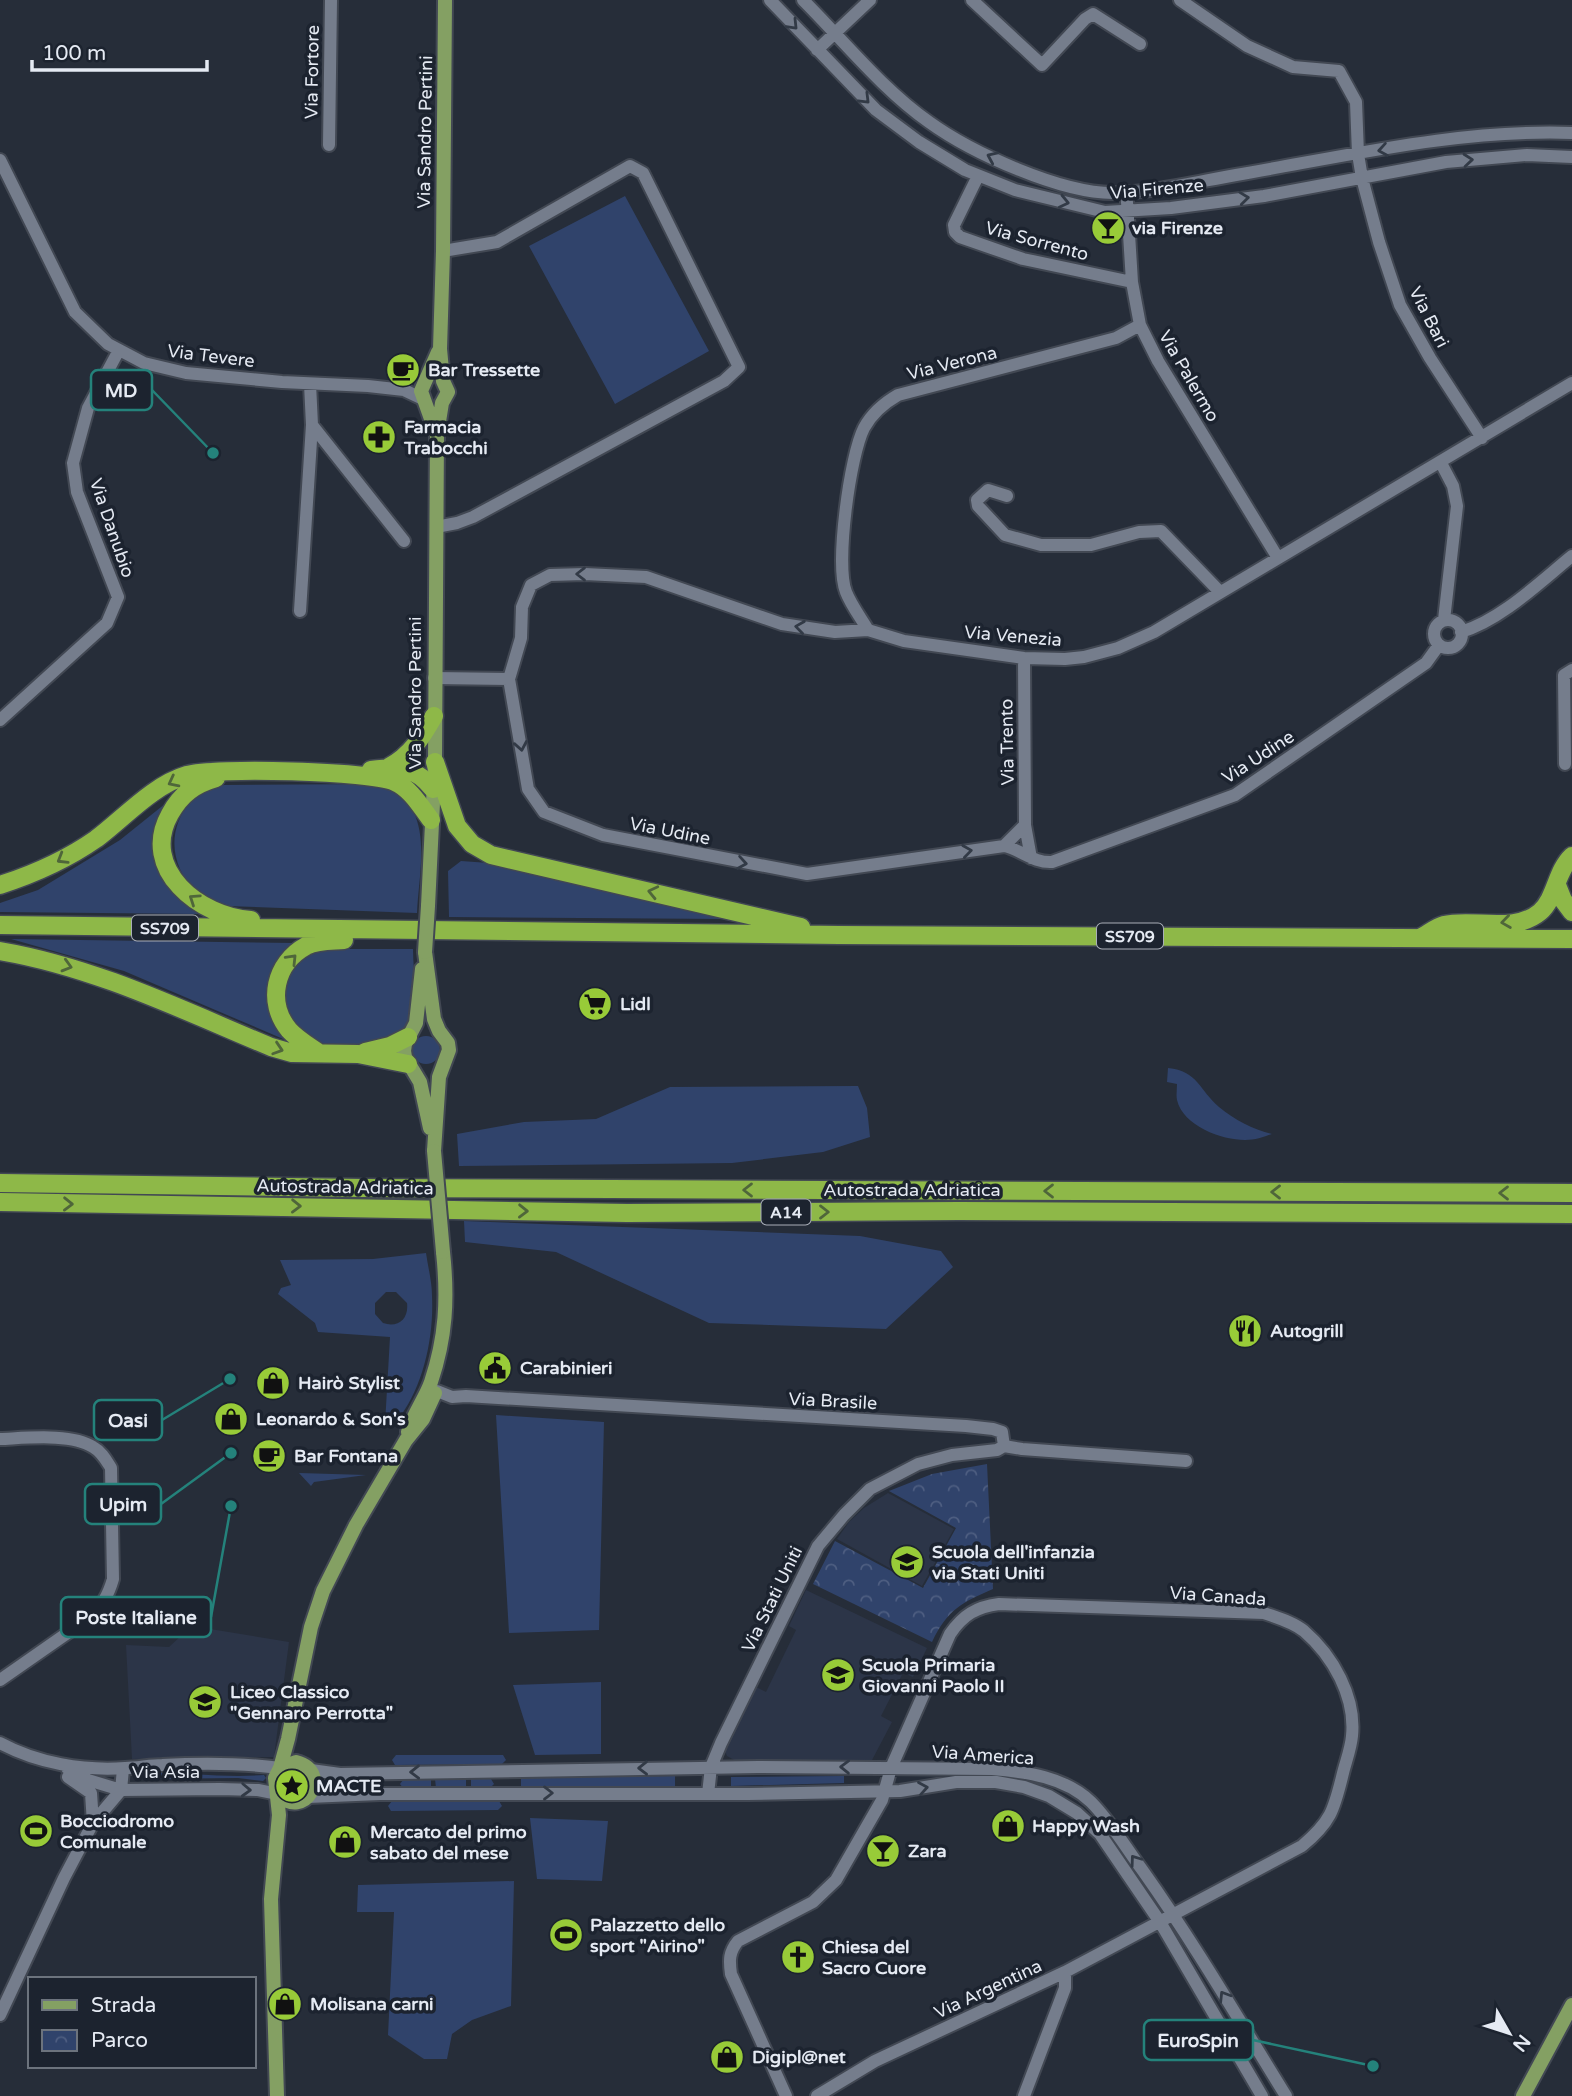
<svg xmlns="http://www.w3.org/2000/svg" width="1572" height="2096" font-family="'Varela Round',sans-serif">
<style>
.built{fill:#2c3548}
.green{fill:#30436b;fill-rule:evenodd}
.park{fill:url(#park-crowns)}
.lines{fill:none;stroke-linecap:round;stroke-linejoin:round}
.minor-casing{stroke:#424853;stroke-width:16}
.major-casing{stroke:#424853;stroke-width:18}
.highway-casing{stroke:#424853;stroke-width:21}
.minor{stroke:#757d8c;stroke-width:12}
.major{stroke:#84a063;stroke-width:14}
.highway{stroke:#8eb848;stroke-width:18}
.major-bridge-casing{stroke:#424853;stroke-width:18;stroke-linecap:butt}
.major-bridge{stroke:#84a063;stroke-width:14}
.oneway{stroke:#323a46}
.oneway2{stroke:#4f663a}
.labels{text-anchor:middle;stroke-width:7;stroke-linejoin:round;paint-order:stroke}
.shield{fill:#1c232f;stroke:#a9aeb8;stroke-width:2}
.shield-label{font-size:16px;font-weight:bold;fill:#e5eaf3}
.street-label{font-size:18px;fill:#e5eaf3;stroke:#1c232f}
.poi-label{font-size:18px;font-weight:bold;fill:#e5eaf3;stroke:#1c232f;text-anchor:start}
.leader{fill:none;stroke:#24827b;stroke-width:2.5}
.callout-dot{fill:#24827b;stroke:#1c232f;stroke-width:2.5}
.callout{fill:#1c232f;stroke:#24827b;stroke-width:2.5}
.callout-label{font-size:19px;text-anchor:middle;font-weight:bold;fill:#e5eaf3}
</style>
<defs>
<pattern id="park-crowns" width="20" height="18" patternUnits="userSpaceOnUse" patternTransform="scale(1.75)"><rect width="20" height="18" fill="#30436b"/><path d="M2 6a3 3 0 1 1 6 0M12 15a3 3 0 1 1 6 0" fill="none" stroke="#4e5e81"/></pattern>
</defs>
<rect width="100%" height="100%" fill="#262d39"/>
<path class="built" d="M888,1493L954,1529L922,1586L837,1539L849,1522L864,1508Z
M806,1590L927,1648L913,1677L903,1673L881,1716L892,1722L872,1760L736,1761L727,1756L724,1749L756,1687L766,1692L796,1630L789,1626Z
M198,1627L289,1642L274,1757L132,1759L126,1645L169,1647L184,1633Z"/>
<path class="green" d="M625,196L709,351L615,404L529,246Z
M380,784C437,804 419,866 417,913L226,906C217,902 203,899 196,892C171,867 166,831 190,802C198,793 213,788 224,785Z
M181,791L159,823L169,886L200,914L0,912V903L38,890L120,840Z
M461,861L489,863L727,919L449,917L448,871Z
M11,939L294,943L276,966L269,992L270,1016L288,1041L124,971Z
M331,949H413C413,972 419,1002 410,1024C404,1037 391,1038 379,1041C358,1046 320,1049 301,1035C296,1031 293,1022 290,1017C272,981 295,954 331,949Z
M412 1050a14 14 0 1 1 28 0a14 14 0 1 1-28 0Z
M1168,1068C1198,1071 1199,1090 1219,1107C1235,1120 1252,1129 1272,1134C1263,1137 1255,1140 1245,1140C1222,1140 1183,1126 1177,1100C1176,1095 1177,1089 1177,1084L1167,1082Z
M858,1086L867,1108L870,1137L823,1152L732,1163L459,1166L457,1134L524,1122L596,1119L670,1087Z
M464,1221L860,1236L941,1251L953,1267L886,1329L709,1323L556,1252L465,1242Z
M426,1253C428,1267 432,1282 432,1296C434,1336 424,1384 400,1417L394,1416L393,1425L385,1424L390,1337L318,1332L315,1323L278,1294L281,1288L291,1285L280,1260L373,1259ZM386,1292H396L407,1303C409,1319 398,1328 383,1323L375,1314V1303Z
M496,1415L604,1422L599,1630L509,1633Z
M299,1473L366,1475L314,1482L311,1486Z
M601,1682V1754L535,1755L513,1685Z
M396,1755H503L506,1760L502,1764L395,1765L392,1760Z
M151,1772C189,1773 227,1778 264,1775L266,1778L263,1781L238,1778L147,1779L145,1777L147,1774Z
M675,1776V1786L521,1787V1778Z
M844,1776V1783L731,1786V1777Z
M431,1779V1788H403L400,1784L403,1780Z
M435,1779H466V1788H436Z
M471,1779H491L494,1784L491,1787H471Z
M392,1801H499L502,1806L498,1810L391,1811L388,1806Z
M530,1818L608,1821L602,1881L537,1879Z
M514,1881L511,2006L472,2020L452,2034L447,2059H424L388,2035L394,1912H357L358,1885Z"/>
<path class="park" d="M987,1464L993,1589C961,1603 948,1609 932,1642L813,1584L835,1541L923,1588L956,1528L889,1491L932,1474Z"/>
<g class="lines">
<g class="minor-casing">
<path id="minor" d="M770,0L876,110L919,142L965,170L1015,190L1105,212L1171,208L1264,196L1446,162L1527,155L1572,157
M803,0C843,40 883,90 929,122C972,153 1062,194 1115,193C1155,192 1196,182 1236,175C1347,156 1459,129 1572,133
M972,0L1042,65L1085,19L1093,14L1140,44
M1180,0L1247,46L1293,67L1339,71L1356,102L1358,154L1362,178L1379,242L1400,305L1430,358L1482,438
M817,50L870,0
M329,145L331,0
M0,160L75,312L108,344L144,363L186,373L282,382L368,386L404,390L423,399
M978,176L954,225L955,232L960,237L1023,259L1132,282
M1127,202L1132,282L1140,325L1158,361L1278,558
M312,425L404,541
M1441,463L1453,486L1457,506L1444,620
M1007,496L988,490L977,500L978,506L1005,535L1041,545H1091L1139,532L1161,531L1220,592
M436,527L457,523L473,517L724,381L739,367L643,173L630,166L497,242L443,251
M300,611L312,425L310,384
M1434 634a14 14 0 1 1 28 0a14 14 0 1 1-28 0Z
M868,630C861,618 851,605 846,592C835,565 850,455 864,428C872,413 884,403 898,395L1116,338L1140,325
M1461,632C1501,620 1540,582 1572,556
M1024,658L1025,825L1031,858
M434,678L509,679
M0,720L107,623L118,597L77,492L73,463L88,408L119,350
M1565,764L1564,675L1572,670
M1025,825L1004,846L807,874L603,835L544,812L528,789L509,679L521,638L522,607L531,585L550,575L585,574L646,577L782,624L835,632L868,630L904,641L1024,658L1065,659L1084,657L1118,648L1154,632L1572,383
M1004,846C1022,850 1033,863 1052,862L1235,795L1426,663L1439,645
M437,1391L452,1397L466,1396L966,1426L993,1429L1002,1432L1004,1446
M0,1439C26,1438 72,1433 93,1447C102,1452 106,1460 111,1468L113,1579C108,1596 102,1606 89,1618L0,1680
M1004,1446L1022,1449L1186,1461
M0,1743C37,1763 83,1771 125,1768C137,1768 150,1765 162,1765C201,1763 242,1763 280,1768
M67,1768L88,1780L121,1790L220,1789L258,1790L278,1794
M311,1770L340,1774L758,1767L992,1769C1027,1772 1065,1777 1091,1802C1111,1822 1126,1848 1143,1871C1194,1943 1239,2020 1286,2096
M68,1777L91,1793L93,1823
M708,1794L711,1767L721,1743L818,1546L844,1515L870,1489L918,1464L952,1455L997,1450L1004,1446
M308,1797L380,1794H748L900,1791L956,1782H996L1024,1787L1049,1796L1077,1813L1100,1834L1160,1922L1262,2096
M0,2015L64,1878L93,1823L121,1790L123,1769
M786,2096L731,1974C729,1960 729,1952 738,1941L813,1902L836,1880L882,1800L891,1768L950,1634C963,1615 976,1607 999,1604L1264,1613C1278,1618 1293,1622 1304,1631C1333,1656 1356,1697 1352,1736C1351,1748 1346,1761 1343,1773C1334,1809 1332,1821 1302,1846L1065,1972L875,2061L817,2096
M1024,2096L1065,1988V1972"/>
</g>
<g class="major-casing">
<path id="major" d="M436,433L421,391L438,352
M428,906L435,762L437,434L442,403L448,392L443,381L440,349L443,251L445,0
M425,952L434,1019L439,1031L448,1043L449,1050L439,1077L434,1151
M422,969L416,1023L405,1044L404,1051L405,1057L420,1082L430,1128
M408,1432C413,1414 425,1399 431,1382C446,1337 448,1299 443,1252
M278,1794C304,1822 334,1772 296,1762L280,1768
M277,2096L271,1899L279,1815L275,1778L280,1768L288,1739L311,1627L323,1591L356,1525L406,1440L423,1419L435,1393
M1523,2096L1572,2005"/>
</g>
<g class="highway-casing">
<path id="highway" d="M435,762L457,826L472,844L491,855L801,927
M389,767C411,755 422,737 434,716
M371,770C400,766 414,766 433,789
M216,778C195,784 181,794 170,814C139,869 200,917 251,920
M0,885C34,874 66,860 96,839C124,818 153,785 187,775C214,767 371,771 395,782C411,789 421,807 431,820
M1557,885L1563,900L1572,912
M0,925L839,935L1572,939
M1420,938C1428,934 1436,927 1444,925C1473,918 1514,934 1540,912C1556,898 1556,871 1572,856
M0,951C95,967 182,1010 271,1047L292,1053L358,1054L408,1064
M365,1052L390,1046L408,1037
M319,1053C309,1046 297,1039 289,1030C266,1002 275,963 306,946C318,940 331,941 344,940
M0,1183L361,1188L1572,1193
M0,1202L627,1213L959,1211L1572,1214"/>
</g>
<use href="#minor" class="minor"/>
<use href="#major" class="major"/>
<use href="#highway" class="highway"/>
<g class="major-bridge-casing">
<path id="major-bridge" d="M425,952L428,906
M434,1151L443,1252"/>
</g>
<use href="#major-bridge" class="major-bridge"/>
</g>
<defs><path id="oneway-chevron" d="M-2-3.5L2.5 0L-2 3.5" fill="none" stroke-width="1.6" stroke-linecap="round" stroke-linejoin="round" transform="scale(1.75)"/></defs>
<g class="oneway">
<use href="#oneway-chevron" transform="translate(793 25) rotate(46)"/>
<use href="#oneway-chevron" transform="translate(865 99) rotate(45)"/>
<use href="#oneway-chevron" transform="translate(1383 150) rotate(170)"/>
<use href="#oneway-chevron" transform="translate(992 157) rotate(-156)"/>
<use href="#oneway-chevron" transform="translate(1468 160) rotate(-5)"/>
<use href="#oneway-chevron" transform="translate(1244 198) rotate(-7)"/>
<use href="#oneway-chevron" transform="translate(1064 202) rotate(13)"/>
<use href="#oneway-chevron" transform="translate(581 574) rotate(180)"/>
<use href="#oneway-chevron" transform="translate(800 627) rotate(-172)"/>
<use href="#oneway-chevron" transform="translate(521 746) rotate(80)"/>
<use href="#oneway-chevron" transform="translate(967 851) rotate(-8)"/>
<use href="#oneway-chevron" transform="translate(742 863) rotate(10)"/>
<use href="#oneway-chevron" transform="translate(845 1767) rotate(-179)"/>
<use href="#oneway-chevron" transform="translate(643 1768) rotate(179)"/>
<use href="#oneway-chevron" transform="translate(415 1772) rotate(179)"/>
<use href="#oneway-chevron" transform="translate(923 1788) rotate(-10)"/>
<use href="#oneway-chevron" transform="translate(246 1790) rotate(2)"/>
<use href="#oneway-chevron" transform="translate(548 1793)"/>
<use href="#oneway-chevron" transform="translate(1135 1860) rotate(-126)"/>
<use href="#oneway-chevron" transform="translate(1224 1996) rotate(-122)"/>
</g>
<g class="oneway2">
<use href="#oneway-chevron" transform="translate(173 782) rotate(153)"/>
<use href="#oneway-chevron" transform="translate(62 859) rotate(149)"/>
<use href="#oneway-chevron" transform="translate(653 892) rotate(-167)"/>
<use href="#oneway-chevron" transform="translate(194 899) rotate(-146)"/>
<use href="#oneway-chevron" transform="translate(1506 922) rotate(172)"/>
<use href="#oneway-chevron" transform="translate(292 959) rotate(-46)"/>
<use href="#oneway-chevron" transform="translate(67 966) rotate(16)"/>
<use href="#oneway-chevron" transform="translate(278 1049) rotate(18)"/>
<use href="#oneway-chevron" transform="translate(748 1190) rotate(-180)"/>
<use href="#oneway-chevron" transform="translate(1049 1191) rotate(-180)"/>
<use href="#oneway-chevron" transform="translate(1276 1192) rotate(-180)"/>
<use href="#oneway-chevron" transform="translate(1504 1193) rotate(-180)"/>
<use href="#oneway-chevron" transform="translate(68 1204) rotate(1)"/>
<use href="#oneway-chevron" transform="translate(296 1206) rotate(1)"/>
<use href="#oneway-chevron" transform="translate(523 1211) rotate(1)"/>
<use href="#oneway-chevron" transform="translate(824 1212)"/>
</g>
<defs>
<g id="bar-disc" transform="scale(1.75)"><circle r="9.5" fill="#98cb38" stroke="#1c232f"/><path d="M-6-5H6L.8 .8V4.5H3.5V6h-7V4.5H-.8V.8Z" fill="#111"/></g>
<g id="cafe-disc" transform="scale(1.75)"><circle r="9.5" fill="#98cb38" stroke="#1c232f"/><path d="M-5.5-4.5H6V0H3Q3 3.5 0 3.5H-2.5Q-5.5 3.5-5.5 0ZM3-3.2v2h1.7v-2ZM-6 4.5H4V6H-6Z" fill="#111"/></g>
<g id="pharmacy-disc" transform="scale(1.75)"><circle r="9.5" fill="#98cb38" stroke="#1c232f"/><path d="M-2-6h4v4h4v4h-4v4h-4v-4h-4v-4h4Z" fill="#111"/></g>
<g id="supermarket-disc" transform="scale(1.75)"><circle r="9.5" fill="#98cb38" stroke="#1c232f"/><path d="M-6-5.5h2.5l.6 2H6L4.5 2H-2.5L-4.4-4H-6ZM-1.5 3.2a1.3 1.3 0 1 0 .1 0ZM3 3.2a1.3 1.3 0 1 0 .1 0Z" fill="#111"/></g>
<g id="restaurant-disc" transform="scale(1.75)"><circle r="9.5" fill="#98cb38" stroke="#1c232f"/><path d="M-5-6h1v4h1v-4h1v4h1v-4h1v5L-1.5 .5V6h-2V.5L-5-1ZM5-6V6H3V1.5H1.5Q1.5-4 5-6Z" fill="#111"/></g>
<g id="civic-disc" transform="scale(1.75)"><circle r="9.5" fill="#98cb38" stroke="#1c232f"/><path d="M-.6-6.5H3V-4.5H.6V-3L4-1V1h2V6H-6V1h2V-1L-.6-3ZM-1.2 2.5V6h2.4V2.5Z" fill="#111"/></g>
<g id="shop-disc" transform="scale(1.75)"><circle r="9.5" fill="#98cb38" stroke="#1c232f"/><path d="M-5-2.5h2.3a2.7 3.5 0 0 1 5.4 0H5L5.5 6h-11ZM-1.5-2.5h3a1.5 2.3 0 0 0-3 0Z" fill="#111"/></g>
<g id="school-disc" transform="scale(1.75)"><circle r="9.5" fill="#98cb38" stroke="#1c232f"/><path d="M0-5L7-2L0 1L-7-2ZM-4 1L0 2.5L4 1V4Q0 6-4 4Z" fill="#111"/></g>
<g id="university-disc" transform="scale(1.75)"><circle r="9.5" fill="#98cb38" stroke="#1c232f"/><path d="M0-5L7-2L0 1L-7-2ZM-4 1L0 2.5L4 1V4Q0 6-4 4Z" fill="#111"/></g>
<g id="sight-disc" transform="scale(1.75)"><circle r="9.5" fill="#98cb38" stroke="#1c232f"/><path d="M0-6L1.8-2.2L6-1.7L2.9 1.2L3.7 5.4L0 3.3L-3.7 5.4L-2.9 1.2L-6-1.7L-1.8-2.2Z" fill="#111"/></g>
<g id="stadium-disc" transform="scale(1.75)"><circle r="9.5" fill="#98cb38" stroke="#1c232f"/><path d="M0-5a6.5 5 0 1 0 0 10a6.5 5 0 1 0 0-10ZM-3.5-1.8h7v3.6h-7Z" fill="#111"/></g>
<g id="church-disc" transform="scale(1.75)"><circle r="9.5" fill="#98cb38" stroke="#1c232f"/><path d="M-1.2-6h2.4v3.5h3.3v2.4h-3.3V6h-2.4V-.1h-3.3v-2.4h3.3Z" fill="#111"/></g>
</defs>
<g fill-rule="evenodd">
<use href="#bar-disc" x="1108" y="228"/>
<use href="#cafe-disc" x="403" y="370"/>
<use href="#pharmacy-disc" x="379" y="437"/>
<use href="#supermarket-disc" x="595" y="1004"/>
<use href="#restaurant-disc" x="1245" y="1331"/>
<use href="#civic-disc" x="495" y="1368"/>
<use href="#shop-disc" x="273" y="1383"/>
<use href="#shop-disc" x="231" y="1419"/>
<use href="#cafe-disc" x="269" y="1456"/>
<use href="#school-disc" x="907" y="1562"/>
<use href="#school-disc" x="838" y="1675"/>
<use href="#university-disc" x="205" y="1702"/>
<use href="#sight-disc" x="292" y="1786"/>
<use href="#shop-disc" x="1008" y="1826"/>
<use href="#stadium-disc" x="36" y="1831"/>
<use href="#shop-disc" x="345" y="1842"/>
<use href="#bar-disc" x="883" y="1851"/>
<use href="#stadium-disc" x="566" y="1935"/>
<use href="#church-disc" x="798" y="1957"/>
<use href="#shop-disc" x="285" y="2004"/>
<use href="#shop-disc" x="727" y="2057"/>
</g>
<g class="labels">
<g class="shield">
<rect x="132" y="915.5" width="66" height="25" rx="5"/>
<rect x="1097" y="923.5" width="66" height="25" rx="5"/>
<rect x="761.5" y="1199.5" width="49" height="25" rx="5"/>
</g>
<g class="shield-label">
<text x="165" y="934">SS709</text>
<text x="1130" y="942">SS709</text>
<text x="786" y="1218">A14</text>
</g>
<g class="street-label">
<text transform="translate(312 72) rotate(-89)" y="6">Via Fortore</text>
<text transform="translate(425 132) rotate(-89)" y="6">Via Sandro Pertini</text>
<text transform="translate(1157 189) rotate(-5)" y="6">Via Firenze</text>
<text transform="translate(1037 241) rotate(15)" y="6">Via Sorrento</text>
<text transform="translate(1429 317) rotate(63)" y="6">Via Bari</text>
<text transform="translate(211 356) rotate(7)" y="6">Via Tevere</text>
<text transform="translate(952 363) rotate(-14)" y="6">Via Verona</text>
<text transform="translate(1189 376) rotate(60)" y="6">Via Palermo</text>
<text transform="translate(112 528) rotate(71)" y="6">Via Danubio</text>
<text transform="translate(1013 636) rotate(5)" y="6">Via Venezia</text>
<text transform="translate(415 693) rotate(-90)" y="6">Via Sandro Pertini</text>
<text transform="translate(1007 742) rotate(-91)" y="6">Via Trento</text>
<text transform="translate(1258 757) rotate(-33)" y="6">Via Udine</text>
<text transform="translate(670 831) rotate(11)" y="6">Via Udine</text>
<text transform="translate(345 1187) rotate(1)" y="6">Autostrada Adriatica</text>
<text x="912" y="1196">Autostrada Adriatica</text>
<text transform="translate(833 1401) rotate(3)" y="6">Via Brasile</text>
<text transform="translate(1218 1596) rotate(4)" y="6">Via Canada</text>
<text transform="translate(772 1599) rotate(-64)" y="6">Via Stati Uniti</text>
<text transform="translate(983 1755) rotate(4)" y="6">Via America</text>
<text x="166" y="1778">Via Asia</text>
<text transform="translate(988 1989) rotate(-25)" y="6">Via Argentina</text>
</g>
<g class="poi-label">
<text x="1132" y="234">via Firenze</text>
<text x="428" y="376">Bar Tressette</text>
<text x="404" y="433">Farmacia<tspan x="404" dy="21">Trabocchi</tspan></text>
<text x="620" y="1010">Lidl</text>
<text x="1270" y="1337">Autogrill</text>
<text x="520" y="1374">Carabinieri</text>
<text x="298" y="1389">Hairò Stylist</text>
<text x="256" y="1425">Leonardo &amp; Son's</text>
<text x="294" y="1462">Bar Fontana</text>
<text x="932" y="1558">Scuola dell'infanzia<tspan x="932" dy="21">via Stati Uniti</tspan></text>
<text x="862" y="1671">Scuola Primaria<tspan x="862" dy="21">Giovanni Paolo II</tspan></text>
<text x="230" y="1698">Liceo Classico<tspan x="230" dy="21">"Gennaro Perrotta"</tspan></text>
<text x="316" y="1792">MACTE</text>
<text x="60" y="1827">Bocciodromo<tspan x="60" dy="21">Comunale</tspan></text>
<text x="1032" y="1832">Happy Wash</text>
<text x="370" y="1838">Mercato del primo<tspan x="370" dy="21">sabato del mese</tspan></text>
<text x="908" y="1857">Zara</text>
<text x="590" y="1931">Palazzetto dello<tspan x="590" dy="21">sport "Airino"</tspan></text>
<text x="822" y="1953">Chiesa del<tspan x="822" dy="21">Sacro Cuore</tspan></text>
<text x="310" y="2010">Molisana carni</text>
<text x="752" y="2063">Digipl@net</text>
</g>
</g>
<path class="leader" d="M213 453L152 390M230 1379L162 1420M231 1453L161 1504M231 1506L211 1617M1373 2066L1253 2040"/>
<g class="callout-dot">
<circle cx="213" cy="453" r="7"/>
<circle cx="230" cy="1379" r="7"/>
<circle cx="231" cy="1453" r="7"/>
<circle cx="231" cy="1506" r="7"/>
<circle cx="1373" cy="2066" r="7"/>
</g>
<g class="callout">
<rect x="91" y="370" width="61" height="40" rx="7"/>
<rect x="94" y="1400" width="68" height="40" rx="7"/>
<rect x="85" y="1484" width="76" height="40" rx="7"/>
<rect x="61" y="1597" width="150" height="40" rx="7"/>
<rect x="1144" y="2020" width="109" height="40" rx="7"/>
</g>
<g class="callout-label">
<text x="121" y="397">MD</text>
<text x="128" y="1427">Oasi</text>
<text x="123" y="1511">Upim</text>
<text x="136" y="1624">Poste Italiane</text>
<text x="1198" y="2047">EuroSpin</text>
</g>
<rect x="28" y="1977" width="228" height="91" fill="#1c232f" stroke="#6c737d" stroke-width="2"/>
<rect x="42" y="2000" width="35" height="10" fill="#84a063" stroke="#6c737d" stroke-width="2"/>
<text x="91" y="2012" font-size="21" fill="#e5eaf3">Strada</text>
<rect x="42" y="2030" width="35" height="21" fill="url(#park-crowns)" stroke="#6c737d" stroke-width="2"/>
<text x="91" y="2047" font-size="21" fill="#e5eaf3">Parco</text>
<g transform="translate(1509 2033) rotate(129)" stroke="#1c232f" stroke-width="5" paint-order="stroke">
<path d="M0-5L12 26L0 18L-12 26Z" fill="#e5eaf3"/>
<text y="-10" font-size="19" font-weight="bold" text-anchor="middle" fill="#e5eaf3">N</text>
</g>
<path d="M32 60v10h175v-10" fill="none" stroke="#e5eaf3" stroke-width="3.5"/>
<text x="42" y="60" font-size="21" fill="#e5eaf3" stroke="#1c232f" stroke-width="5" paint-order="stroke">100 m</text>
</svg>
